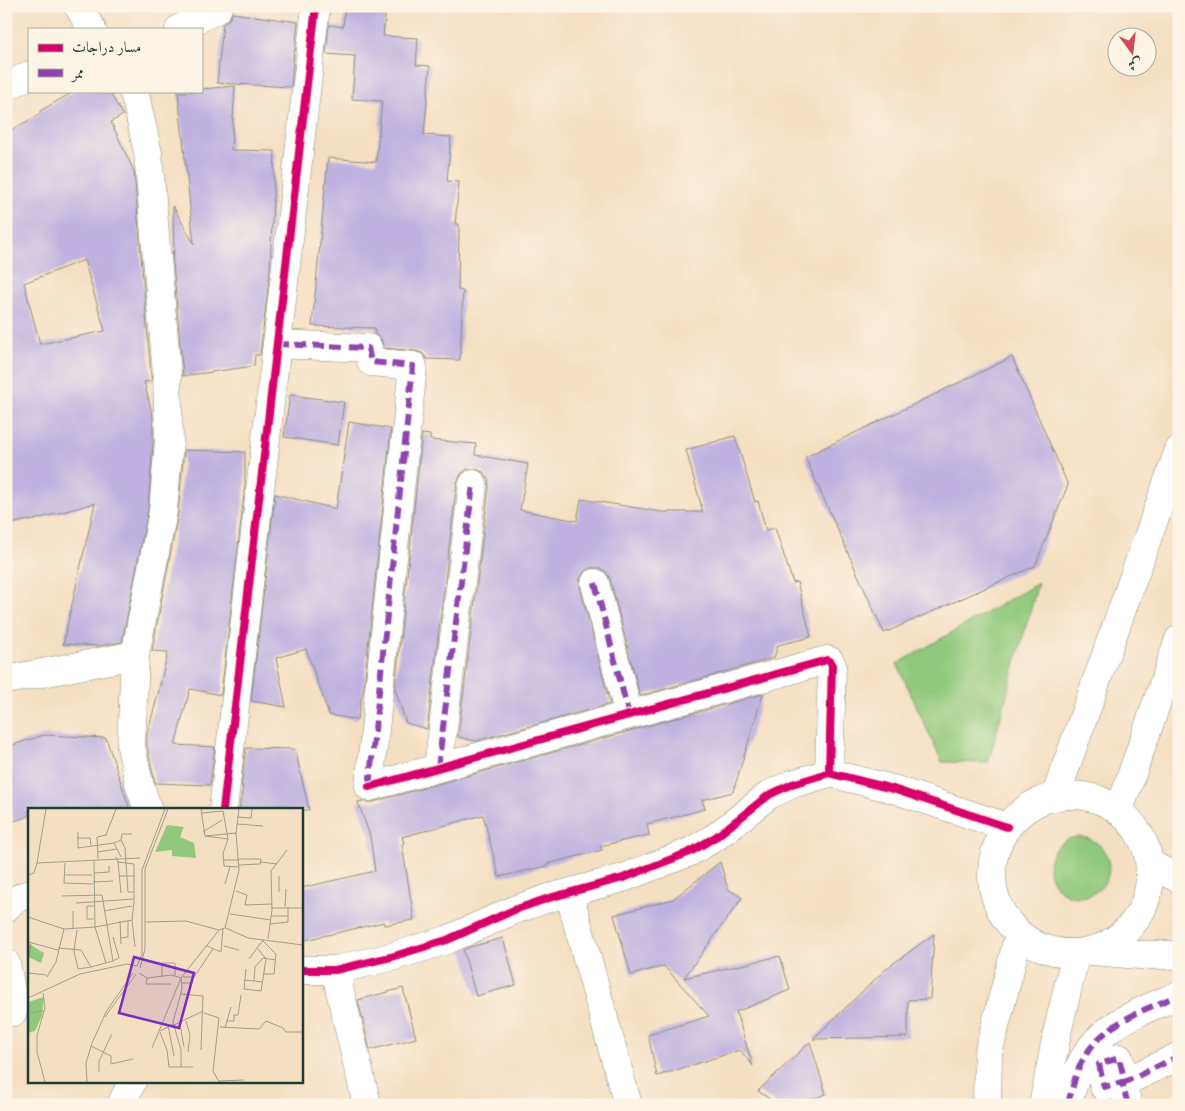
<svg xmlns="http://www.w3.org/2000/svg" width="1185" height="1111" font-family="'IM FELL English',Amiri,serif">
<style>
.green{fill:#91c97c;stroke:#588358}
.building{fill:#bfb2e0;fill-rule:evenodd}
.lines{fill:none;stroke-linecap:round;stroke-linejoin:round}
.minor-casing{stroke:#8a8e7b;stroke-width:29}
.major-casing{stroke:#8a8e7b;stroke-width:29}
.minor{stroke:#fff;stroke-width:28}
.major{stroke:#fff;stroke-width:28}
.quiet{stroke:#8e44ad;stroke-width:6;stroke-dasharray:12 6;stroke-linecap:butt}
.cycleway-casing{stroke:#fcf5e5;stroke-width:11}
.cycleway{stroke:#d6006c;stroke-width:8}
.inset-road{fill:none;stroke:#9f9e89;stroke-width:1}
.view{fill:#7b2cbf;fill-opacity:0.15;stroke:#7b2cbf;stroke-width:2.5}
.inset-edge{fill:none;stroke:#1f3d34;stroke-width:2.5}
</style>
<rect width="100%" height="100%" fill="#fcf5e5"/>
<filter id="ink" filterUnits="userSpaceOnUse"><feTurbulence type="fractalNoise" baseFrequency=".02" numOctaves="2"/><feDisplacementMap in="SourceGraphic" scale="10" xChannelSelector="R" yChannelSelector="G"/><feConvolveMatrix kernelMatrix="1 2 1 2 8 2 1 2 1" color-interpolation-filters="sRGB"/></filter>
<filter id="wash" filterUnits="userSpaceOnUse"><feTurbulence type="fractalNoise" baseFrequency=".0096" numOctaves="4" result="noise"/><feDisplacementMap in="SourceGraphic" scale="20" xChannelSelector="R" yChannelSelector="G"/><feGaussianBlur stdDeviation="1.12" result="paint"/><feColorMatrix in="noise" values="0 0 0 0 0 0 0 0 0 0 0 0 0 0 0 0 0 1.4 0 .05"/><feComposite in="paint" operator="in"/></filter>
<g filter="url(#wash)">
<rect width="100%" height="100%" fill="#f5dfc2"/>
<path class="green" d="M1038,583L988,763L942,762L897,664Z
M1049 867a30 30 0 1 1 60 0a30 30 0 1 1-60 0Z"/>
<g id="blocks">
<path class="building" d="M345,6H386L383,36L418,38L416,65L430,66L424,135L451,137L447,181L459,182L455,224H459L458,290L463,291L460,360L427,359L422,353L415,351L384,348L381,339L375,334V328L312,326L328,158L376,162L382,101L352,99L355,56L326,54L329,25L343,27Z
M232,13L298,22L295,51H294L291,87L217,83L223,24L230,18Z
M235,86L231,150L275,151L270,270L260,355H255L254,366L183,376L172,251L174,254L173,206L194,244L178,92L201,91V89Z
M75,91H109L123,115L111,122L134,171L151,375L152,381L144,382L153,417V441L148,509L122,642L98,646L63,644L95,503L30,521L29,520L6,525V133L40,114V111ZM84,260L105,331L40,344L24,283Z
M1012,357L1068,485L1035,566L884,633L805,457Z
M290,395L344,402L338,445L284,437Z
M349,422L391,429L364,686L357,720L329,715L306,649L276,658L286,707L251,701L275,494L336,509Z
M422,434L430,435V440L476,444L475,455L528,464L520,510L577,521L581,499L662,512H703L686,450L735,436L755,502L758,501L766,530L775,528L793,583L797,582L811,637L778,645L774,658L640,696L610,579L606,572L600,568H591L584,572L580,578V587L610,704L476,741L458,737L489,486L488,478L483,472L475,469H467L461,474L457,482L427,729L406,723L395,689Z
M184,450L245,452V486L221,695L190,689L175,745L215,747L210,785L155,783L147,746V734L156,702L168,652L152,651L178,514Z
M763,694L733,792L702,800L705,809L647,824L649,835L600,846L602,850L547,864V866L499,877L483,815L402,837L404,843L402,844L414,920L384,925V922L301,941V888L375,871L370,836L358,802L363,801L366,802H373Z
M44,735L106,738L130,810H54V808L50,810H29V816L14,821L6,798V747Z
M246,748L295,749L309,810H239L243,786H241Z
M720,862L728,889L742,898L684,978L780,956L790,990L736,1012L753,1066L740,1050L657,1076L648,1035L709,1016L664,966L631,975L614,915L673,899Z
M934,934L930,999L908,1000V1037L813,1039L887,968Z
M503,938L516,985L476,996L463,950L470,947Z
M403,988L416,1038L370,1050L358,1000Z
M810,1042L826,1094L795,1105H778L758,1091Z"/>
</g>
</g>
<g filter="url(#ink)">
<use href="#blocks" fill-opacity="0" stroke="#8a8e7b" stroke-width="1"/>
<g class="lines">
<g class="minor-casing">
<path id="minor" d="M78,6L92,29
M179,29L217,9L219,6
M6,87L29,75
M133,91L136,99L148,153L167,374L169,441L163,511L135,655L131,747L139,783L148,810
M277,344L368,348L371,362L413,366L369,787L827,660L830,661L832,665L829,773
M595,583L629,715
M6,680L135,655
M438,768L473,484
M223,810L316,6
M569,893L628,1105
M6,908C11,901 21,896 29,894
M6,963L13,1000V1012
M301,970H335L391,957L447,940L514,910L549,898L623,878L690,852L717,836L769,795L792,784L829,773L893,789L1007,827
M335,970L367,1105
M121,1105L132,1082
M1068,1105C1069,1097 1072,1090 1074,1082C1089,1028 1132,1015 1179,995
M1128,1105L1122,1082L1104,1087L1099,1064L1119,1058L1125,1082L1179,1056"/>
</g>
<g class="major-casing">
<path id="major" d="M992 874a79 79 0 1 1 158 0a79 79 0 1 1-158 0Z
M1055,797L1179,450
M1119,811L1179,639
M1150,864L1179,879
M1092,951L1140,955H1179
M987,1105L988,1054L1019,934
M1043,1105L1058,1029L1076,953"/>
</g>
<use href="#minor" class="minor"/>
<use href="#major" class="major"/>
<path class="quiet" d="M277,344L368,348L371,362L413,366L369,787
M595,583L629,715
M438,768L473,484
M1068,1105C1069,1097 1072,1090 1074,1082C1089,1028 1132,1015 1179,995
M1128,1105L1122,1082L1104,1087L1099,1064L1119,1058L1125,1082L1179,1056"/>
<g class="cycleway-casing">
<path id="cycleway" d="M369,787L827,660L830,661L832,665L829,773
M223,810L316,6
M301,970H335L391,957L447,940L514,910L549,898L623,878L690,852L717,836L769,795L792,784L829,773L893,789L1007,827"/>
</g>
<use href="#cycleway" class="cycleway"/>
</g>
</g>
<g transform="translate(28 808)">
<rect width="275" height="275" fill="#f5dfc2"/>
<path d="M139,17L156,19L152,29L166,35L168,50L144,48V42L127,44ZM1,136L16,145L13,155L0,149ZM16,189L14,208L7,223L0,225V194Z" fill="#91c97c"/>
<path class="inset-road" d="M173,1L177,28L200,31L195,45L196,58L211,59M174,5L195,3L200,31M209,9L223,10L224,1M209,16L235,18M50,24V40L86,35M175,24L194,12M104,26H94L93,32L97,40L100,84H106M177,28L208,25M49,30H62L63,37M70,44L89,41M93,49L86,35L93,32M70,51L69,29L78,27L88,1M211,51H233L232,56L211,57M195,52H211M90,54L93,85M233,54L249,56M9,55L112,50M37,55L36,75L65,76M66,65L81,64V58M0,67L6,65L9,55L18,1M36,67H64M91,68H107M65,74L85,73M197,76L202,59M208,83L219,87L217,97L244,96M251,84V68M48,95L106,91M66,98H59V111H66M257,99L258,81M244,100H275M45,103V121M76,103L104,98M202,106L243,112M244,108H260M0,109L36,121L67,119L66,52M104,112L107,139M92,113L93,136M117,114L158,113L191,122M242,116L260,114V99M197,120L211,62L208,25L211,1M198,120L220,130L275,137M92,130L100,129V113M240,131L244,102L243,63L259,42M234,132L248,146L246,166H236M0,134L30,142M179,138L193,144L195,120M196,138L211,142M30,140L53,142L63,159L85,153L74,87L34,88M46,143L50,161L63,159M46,143L49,122M0,151L3,136M221,151L235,132M85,153L91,150L85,129M78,155L67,119L104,112L106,93V56L90,54L88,49M109,158L114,146V62L137,1M112,160L117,141V61L140,1M218,161L216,181L233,183L238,151L230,141M0,165L19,167M111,165L119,170L144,167L153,170L154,181L145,214L153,242V259M134,168V155H147V167M19,169L28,154L36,121M155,169H166L185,141M119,170L118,176H143M216,172L235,174M226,173L227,159L235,150L248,152M154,175H163L164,169M15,185L17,200L9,227V244L17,274M153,186L175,188L173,242M0,190L52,166L99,156L109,158M0,205L16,203M176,205L191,210L185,263L191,274M77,209L108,166M158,213L162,227L160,244M198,213H206V207H210L213,187M152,216L156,239M140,217L146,248M146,217L175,203M192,219L231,221L238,213L255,220L258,224H275M197,220L203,199M132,223L146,216M132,224L139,242L141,259H165M63,238L83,248V256L105,251M124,240L153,170L191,122L197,120M71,264V253L84,226M191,273L216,272M59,274L58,255L64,235L78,204L105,165"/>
<path class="view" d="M106,149L166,165L151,220L91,205Z"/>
<rect width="275" height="275" class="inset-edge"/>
</g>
<rect width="1185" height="1111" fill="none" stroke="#fcf5e5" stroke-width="25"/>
<rect x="28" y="28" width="175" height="65" fill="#fcf5e5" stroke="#a4ab9e"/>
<rect x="38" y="44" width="25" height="8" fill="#d6006c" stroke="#a4ab9e"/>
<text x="72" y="52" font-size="15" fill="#1f3d34">مسار دراجات</text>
<rect x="38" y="69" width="25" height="8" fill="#8e44ad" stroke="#a4ab9e"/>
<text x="72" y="78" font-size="15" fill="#1f3d34">ممر</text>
<g transform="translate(1132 52) rotate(165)"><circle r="24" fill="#fcf5e5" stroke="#a4ab9e"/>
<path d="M0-4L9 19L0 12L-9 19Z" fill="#d1495b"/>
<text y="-8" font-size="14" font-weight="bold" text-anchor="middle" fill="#1f3d34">ش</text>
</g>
</svg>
